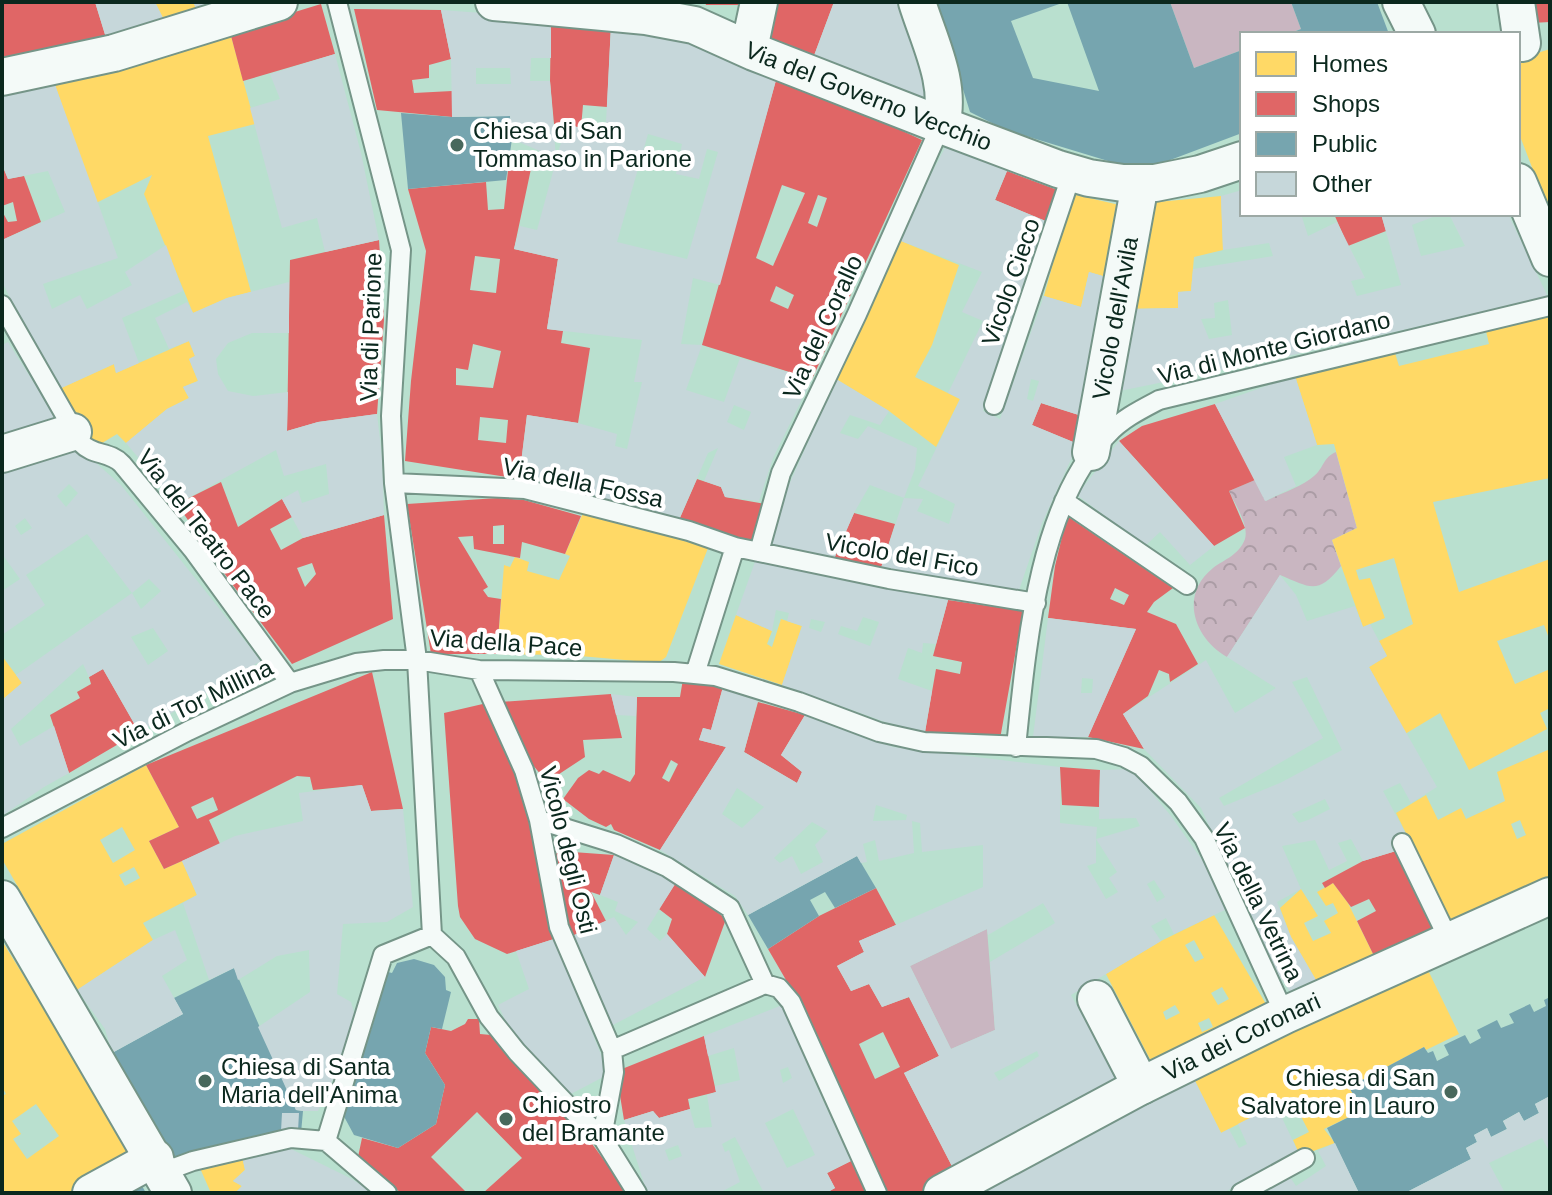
<svg xmlns="http://www.w3.org/2000/svg" width="1552" height="1195" font-family="Helvetica,sans-serif">
<style>
.forest{fill:url(#forest-crowns)}
.garden{fill:#c9b6c1}
.homes{fill:#ffd966;fill-rule:evenodd}
.shops{fill:#e06666;fill-rule:evenodd}
.public{fill:#76a5af}
.building{fill:#c6d7da;fill-rule:evenodd}
.lines{fill:none;stroke-linecap:round;stroke-linejoin:round}
.lane-casing{stroke:#759588;stroke-width:22}
.street-casing{stroke:#759588;stroke-width:40}
.lane{stroke:#f4faf8;stroke-width:18}
.street{stroke:#f4faf8;stroke-width:36}
.poi-dot{fill:#48685c;stroke:#fff;stroke-width:3}
.labels{text-anchor:middle;stroke-width:8;stroke-linejoin:round;paint-order:stroke}
.street-label{font-size:24px;fill:#0b281e;stroke:#fff}
.poi-label{font-size:24px;fill:#0b281e;stroke:#fff;text-anchor:start}
</style>
<defs>
<pattern id="forest-crowns" width="20" height="18" patternUnits="userSpaceOnUse" patternTransform="scale(2)"><rect width="20" height="18" fill="#c9b6c1"/><path d="M2 6a3 3 0 1 1 6 0M12 15a3 3 0 1 1 6 0" fill="none" stroke="#ab9ca5"/></pattern>
</defs>
<rect width="100%" height="100%" fill="#b9e0cf"/>
<path class="forest" d="M1336,452L1357,528L1332,540L1341,566C1318,595 1311,588 1280,575L1227,657C1194,638 1179,595 1213,568C1225,559 1239,555 1245,539C1249,525 1235,504 1229,491L1255,480L1266,501C1281,493 1302,487 1314,476C1324,468 1323,457 1336,452Z"/>
<path class="garden" d="M1170,2H1291L1301,29L1287,34H1242V50L1194,68Z
M987,929L995,1030L951,1049L910,966Z"/>
<path class="homes" d="M155,2H193L199,14L166,24Z
M230,32L255,124L208,136L251,292L227,298L193,313L144,194L152,175L96,203L54,82Z
M1550,49V214L1518,131V59Z
M1072,194L1128,207L1113,279L1089,272L1081,307L1044,296Z
M1221,196L1223,250L1194,257L1191,291L1178,292V308L1127,309L1147,203Z
M901,241L959,265L932,345L915,377L960,399L936,447L889,411L836,379Z
M1550,315V478L1433,502L1459,592L1550,559V641L1544,625L1497,641L1515,684L1550,669V708L1540,713L1547,729L1469,770L1440,713L1405,734L1369,667L1387,656L1379,641L1413,624L1394,558L1356,570L1359,580L1370,578L1385,618L1363,627L1332,540L1357,528L1334,444L1317,445L1295,376L1395,353L1399,366L1489,344L1486,331Z
M189,341L195,356L189,359L198,381L183,387L189,398L167,409L126,443L117,434L94,448L57,390L114,364L116,373Z
M584,511L708,548L666,657L658,663L569,655L497,654L504,565L510,567L515,557L529,562L527,571L559,580L570,556L565,554Z
M736,615L772,631L767,644L772,647L781,619L802,626L782,685L719,664Z
M2,656L22,683L2,700Z
M1550,749V880L1451,925L1396,813L1426,795L1438,820L1461,808L1466,819L1505,801L1497,772ZM1520,820L1526,835L1517,839L1511,824Z
M146,765L179,827L149,841L164,869L182,861L197,895L143,923L153,940L77,990L2,859V844ZM122,827L135,850L113,863L100,840ZM134,867L140,878L125,886L119,875Z
M1333,883L1348,903L1376,960L1320,987L1291,937L1280,908L1301,889L1318,916L1304,923L1313,941L1331,933L1324,921L1338,913L1333,903L1326,906L1317,892Z
M1214,915L1270,1011L1155,1069L1106,974L1161,941ZM1194,940L1204,958L1195,962L1185,945ZM1222,987L1229,999L1218,1005L1211,993ZM1175,1005L1180,1013L1166,1020L1163,1012ZM1209,1018L1213,1027L1202,1032L1198,1023Z
M2,941L137,1158L74,1193H2V1096L6,1094L2,1087ZM36,1104L59,1136L27,1159L13,1139L21,1134L12,1121Z
M1426,966L1459,1034L1426,1050L1424,1047L1349,1087L1354,1096L1348,1099L1355,1114L1324,1129L1335,1143L1300,1156L1293,1140L1309,1132L1291,1097L1221,1133L1192,1075Z
M242,1156L245,1170L233,1181L242,1186L235,1193H211L199,1166Z"/>
<path class="shops" d="M2,2H12V4L18,2H95L107,41L2,63Z
M705,2H755V5H706Z
M764,2H834L812,61L757,43Z
M1528,2H1550V22L1531,23Z
M321,4L335,54L243,81L230,32Z
M354,9L441,10L451,59L429,65V78L412,80L414,93L452,91V117L377,110Z
M551,18L611,25L607,107L583,105L581,128L566,124H554L550,81Z
M778,73L922,140L812,379L702,345ZM782,185L805,193L773,266L756,258ZM818,195L827,198L817,227L808,223ZM776,286L794,295L788,309L770,301Z
M510,151L532,164L514,249L558,259L547,329L563,331L561,343L590,348L578,423L527,415L519,479L405,461L411,381L426,251L408,189L486,182L488,210L504,209ZM475,256L500,259L496,293L470,290ZM473,344L501,351L493,388L456,385V368L468,370ZM480,417L508,420L506,443L478,440Z
M2,165L8,179L24,176L41,222L2,240V211L8,222L17,221L13,202L2,206Z
M1007,171L1060,191L1048,222L995,200Z
M1334,214H1381L1386,231L1348,246Z
M379,240L384,320L377,414L318,422L287,431L290,260Z
M1041,403L1085,417L1078,444L1032,425Z
M1215,404L1255,480L1229,491L1245,528L1214,546L1119,441L1142,426Z
M697,479L721,487L725,497L765,504L752,542L679,520Z
M221,482L238,527L282,499L292,517L270,529L281,550L303,538L384,515L393,619L292,664L229,580L177,504ZM312,563L316,574L305,587L297,568Z
M498,498L524,500L581,516L565,554L522,542L520,558L474,549L473,536L458,537L488,587L483,590L488,597L501,599L497,654H431L407,504ZM504,525V544H493V526Z
M854,513L895,524L880,571L834,559Z
M1067,516L1173,588L1154,602L1147,612L1176,624L1198,664L1170,682L1169,674L1159,670L1148,696L1123,714L1144,749L1088,737L1136,629L1048,618L1055,566ZM1115,588L1129,595L1124,605L1110,599Z
M948,600L1023,611L1000,739L925,732L936,669L960,674L962,662L933,656Z
M103,669L139,732L69,773L50,715L80,698L77,692L91,684L89,677Z
M372,672L403,809L371,811L362,785L313,790L310,777L297,776L209,820L220,844L164,869L149,841L179,827L146,765ZM213,797L218,810L197,819L191,807Z
M683,679L723,687L711,730L703,728L699,740L726,747L660,850L614,830L611,824L606,827L589,819L563,799L578,778L589,770L599,774L603,770L630,782L635,774L637,697H680ZM671,760L678,764L669,782L662,778Z
M611,694L622,738L583,740L585,757L547,782L522,752L500,702Z
M758,702L805,715L781,755L802,772L797,783L744,752Z
M487,703L512,759L531,821L554,939L507,954L475,939L460,917L458,906L444,713Z
M1060,767L1100,770L1099,807L1062,805Z
M559,851L614,855L600,895L591,892L606,921L572,936L563,910L553,857Z
M1396,851L1437,931L1376,960L1357,921L1376,911L1369,899L1351,907L1333,883L1325,888L1322,883L1363,861Z
M677,881L726,919L705,977L667,934L672,919L659,909Z
M876,888L896,925L859,941L864,952L837,966L851,991L869,984L882,1007L909,997L939,1056L904,1073L957,1176L923,1193H886L804,1011L768,949L819,916ZM883,1032L900,1067L875,1079L859,1044Z
M468,1019H479L480,1034L491,1035L590,1141L628,1193H483L522,1158L477,1112L431,1157L467,1193H401L358,1157L362,1138L398,1148L436,1124L445,1085L425,1053L431,1027L451,1031L465,1024Z
M704,1036L716,1092L688,1099L690,1109L659,1118L653,1111L624,1120L617,1077L624,1074L622,1069Z
M851,1161L866,1193H826L835,1188L827,1173Z"/>
<path class="public" d="M936,2H1065L1011,21L1033,78L1099,91L1067,2H1170L1194,68L1242,50V133L1141,171L1006,130L970,112Z
M1291,2H1377L1389,34H1288L1301,29Z
M401,113L452,117L510,116L512,139L506,180L408,189Z
M857,856L876,888L835,908L825,892L810,900L819,916L768,949L748,915Z
M414,959L434,965L445,977L446,990L451,992L442,1029L431,1027L425,1053L445,1085L436,1124L398,1148L354,1135L333,1096L357,1063L371,1030L388,972L392,973L397,963Z
M234,968L296,1110L303,1111L301,1133L169,1163L112,1053L183,1014L174,998Z
M1550,997V1096L1535,1104L1539,1113L1524,1121L1519,1112L1503,1121L1507,1129L1491,1137L1487,1128L1474,1135L1477,1142L1466,1148L1471,1159L1405,1193H1359L1327,1128L1355,1114L1348,1099L1354,1096L1349,1087L1424,1047L1428,1053L1433,1051L1437,1061L1449,1055L1444,1045L1465,1035L1470,1044L1481,1038L1477,1030L1497,1020L1501,1028L1514,1023L1509,1014L1530,1004L1534,1012L1546,1006L1544,1000Z
M137,1177L146,1193H108Z"/>
<path class="building" d="M95,2H155L166,24L107,41Z
M193,2H235L199,14Z
M834,2H900L929,90L917,104L812,61Z
M441,10L551,18V58H531L530,81H550L556,158L512,139L510,116L452,117L451,59ZM476,68H510L511,84H476Z
M611,25L647,31L701,46L778,73L720,285L693,278L681,344L702,345L686,390L724,402L740,358L812,379L773,458L759,501L725,497L721,487L704,481L718,448L708,453L679,520L519,479L527,415L578,423L617,434L615,446L627,449L642,382H634L642,340L547,329L558,259L514,249L520,226L537,230L566,124L602,134L606,123ZM648,134L682,144L676,174L699,179L707,149L718,152L687,259L617,242ZM734,405L751,412L744,430L727,422Z
M335,54L361,153L379,240L325,252L317,218L282,228L250,108L280,99L270,74Z
M54,82L118,258L43,284L52,309L80,295L87,309L132,285L125,272L166,245L183,291L122,318L139,363L116,373L114,364L57,390L2,282V240L65,212L48,171L8,179L2,164V95Z
M946,146L1007,171L995,200L1048,222L983,411L1000,419L1044,296L1081,307L1089,272L1113,279L1085,417L1041,403L1032,425L1078,444L1042,523L1019,590L880,571L904,498L923,499L917,511L949,524L955,504L918,486L960,399L948,393L983,321L962,312L982,272L901,241L918,199ZM1031,379L1039,381L1033,401L1027,399Z
M1242,190V214H1301L1308,236L1337,222L1365,278L1351,281L1357,296L1401,285L1381,214H1441L1412,225L1421,256L1465,246L1449,214H1508L1548,297L1271,360L1110,393L1127,309L1178,308V292L1191,291L1193,269L1273,256L1269,243L1223,250L1221,196ZM1228,300L1232,335L1209,339L1201,319L1215,318L1214,303Z
M289,282V333H252L228,343L216,359L218,374L228,391L253,396L288,392L287,431L318,422L377,414L382,456L384,515L303,538L282,499L298,490L302,503L329,494L326,464L284,476L276,450L177,504L126,443L167,409L189,398L183,387L198,381L189,359L195,356L189,341L169,349L155,318L187,302L193,313L227,298Z
M8,342L62,427L2,448V345Z
M1295,376L1317,445L1284,457L1296,486L1265,501L1215,404Z
M836,379L889,411L880,425L850,415L840,433L858,439L868,426L917,448L915,469L904,498L870,485L854,513L834,559L772,546L784,496Z
M71,441L121,485L261,661L139,732L103,669L89,677L83,664L11,729L20,746L54,726L69,773L44,787L2,816V700L22,683L16,675L132,593L87,534L26,575L45,605L2,635V591L20,579L2,554V463ZM69,484L78,493L66,507L57,496ZM25,518L32,528L21,535L15,526ZM149,579L161,591L141,609L132,593ZM153,628L168,651L148,665L131,637Z
M1119,441L1214,546L1190,565L1160,532L1145,546L1077,495Z
M756,559L872,586L948,600L936,644L923,643L922,653L908,648L898,679L932,691L925,732L885,722L782,685L802,626L787,621L789,613L776,610L772,631L736,615ZM863,617L879,622L870,646L838,634L841,626L857,631ZM811,619L825,622L821,632L809,628Z
M1280,575L1296,595L1307,621L1355,606L1363,627L1370,624L1387,656L1369,667L1437,787L1411,803L1400,783L1383,791L1407,836L1392,844L1396,851L1363,861L1351,839L1338,843L1347,861L1329,870L1315,840L1282,846L1301,889L1277,902L1291,937L1320,987L1295,999L1271,964L1201,808L1144,749L1123,714L1206,660L1235,713L1276,688L1227,657ZM1307,677L1342,750L1280,783L1224,806L1219,798L1323,738L1292,682ZM1325,799L1330,809L1308,820L1299,823L1292,814Z
M1048,618L1136,629L1088,737H1033ZM1082,678L1093,679L1092,693H1081Z
M723,687L759,696L744,752L797,783L802,772L781,755L805,715L893,747L1060,767V823L1097,827L1096,839V863L1087,866L1106,899L1118,892L1109,878L1117,872L1096,839L1140,826L1136,818L1099,819L1100,770L1132,769L1171,816L1214,877L1227,909L1174,934L1166,918L1151,926L1161,941L1071,995L1121,1086L957,1176L904,1073L939,1056L909,997L882,1007L869,984L851,991L837,966L864,952L859,941L983,887V845L922,852L920,823L912,821L914,853L879,861L875,840L863,844L867,862L861,863L857,856L748,915L735,896L660,850L726,747L699,740L703,728L711,730ZM737,788L764,807L742,828L722,814ZM876,805L907,815L906,820L873,821ZM812,822L828,831L815,845L823,862L801,874L792,856L780,863L774,858ZM1154,880L1165,897L1157,902L1147,884ZM1043,903L1055,923L990,962L995,1030L951,1049L910,966L987,929L988,935ZM1037,1051L1039,1056L999,1081L994,1073Z
M611,694L637,697L636,716L616,715Z
M362,785L371,811L403,809L413,907L387,922L343,924L337,994L351,1002L356,1019L373,1023L371,1030L361,1027L343,1058L318,1111H303L296,1110L258,1027L310,992L309,950L277,956L238,980L234,968L209,980L183,903L197,895L182,861L235,836L303,821L299,793Z
M614,855L677,881L647,929L660,941L667,934L705,977L611,1026L572,936L614,917L626,935L638,922L615,911L618,902L600,895Z
M175,930L187,960L162,976L183,1014L112,1053L105,1029L77,990L153,940Z
M554,939L609,1074L569,1095L536,1063L509,1028L498,1005L529,989L516,951Z
M785,1004L810,1072L851,1161L827,1173L835,1188L826,1193H764L735,1137L722,1144L725,1152L729,1150L740,1182L719,1193H647L624,1120L653,1111L659,1118L690,1109L695,1128L712,1127L707,1095L716,1092L715,1086L740,1080L734,1048L708,1056L704,1036ZM788,1067L792,1078L783,1083L780,1070ZM793,1109L815,1155L787,1168L765,1123ZM678,1145L682,1156L669,1161L665,1150Z
M1192,1075L1221,1133L1229,1129L1239,1148L1247,1144L1238,1124L1276,1105L1300,1156L1275,1165L1223,1193H986L981,1185Z
M1550,1096V1153L1542,1138L1489,1163L1505,1193H1405L1471,1159L1466,1148L1477,1142L1474,1135L1487,1128L1491,1137L1507,1129L1503,1121L1519,1112L1524,1121L1539,1113L1535,1104Z
M282,1113H299L298,1131H281Z
M1335,1143L1359,1193H1253L1288,1174L1296,1186L1326,1166L1318,1151Z
M289,1148L350,1178L374,1193H235L242,1186L233,1181L245,1170L242,1156Z"/>
<g class="lines">
<g class="lane-casing">
<path id="lane" d="M337,2L401,250L391,416L394,483L417,660L432,935
M2,305L81,443C93,456 110,451 122,464L193,550L290,683
M994,405L1072,173
M394,483L525,489L689,531L735,547L889,579L1036,603
M1064,501L1187,585
M759,552L781,473L857,314L941,125
M479,670L524,770L539,820L559,927L612,1050L614,1072L602,1137
M695,674L735,547
M1016,747C1026,652 1037,504 1108,434C1122,419 1140,410 1159,400L1550,306
M539,820L616,844L667,867L730,908L765,984L779,988L791,1002L877,1193
M2,828L188,731L290,683L356,663L384,660H417L479,670L674,672L715,676L799,702L879,732L924,742L1096,749L1124,757L1141,766L1178,802L1204,838L1285,1015
M1402,843L1450,942
M432,935L456,957L489,1017L517,1052L574,1112L602,1137L637,1193
M612,1050L765,984
M326,1141L387,1193
M163,1172L193,1161L291,1138L326,1141L383,955L432,935
M1241,1193L1305,1158"/>
</g>
<g class="street-casing">
<g id="street">
<path id="s1" d="M494,2L646,16L694,25L754,52L941,125L1058,169L1089,178L1123,183H1155L1200,174L1242,160"/>
<path d="M917,2C929,41 952,84 941,125"/>
<path d="M1401,2L1417,34"/>
<path d="M1516,2L1522,43"/>
<path d="M749,49L759,2"/>
<path d="M2,77L114,53L279,2"/>
<path d="M1518,182L1550,258"/>
<path id="s2" d="M1091,452L1140,184"/>
<path d="M2,454L73,432"/>
<path d="M2,899L173,1193"/>
<path d="M1096,999L1141,1086"/>
<path d="M91,1193L155,1158"/>
<path id="s3" d="M942,1193L1141,1086L1285,1015L1550,896"/>
</g>
</g>
<use href="#lane" class="lane"/>
<use href="#street" class="street"/>
</g>
<g class="poi-dot">
<circle cx="457" cy="145" r="8"/>
<circle cx="205" cy="1081" r="8"/>
<circle cx="1451" cy="1092" r="8"/>
<circle cx="506" cy="1119" r="8"/>
</g>
<g class="labels">
<g class="street-label">
<text dy="8" stroke="none"><textPath href="#s1" startOffset="390">Via del Governo Vecchio</textPath></text>
<text transform="translate(1011 282) rotate(-71)" y="8">Vicolo Cieco</text>
<text dy="8" stroke="none"><textPath href="#s2" startOffset="136">Vicolo dell'Avila</textPath></text>
<text transform="translate(371 327) rotate(-88)" y="8">Via di Parione</text>
<text transform="translate(823 327) rotate(-65)" y="8">Via del Corallo</text>
<text transform="translate(1274 348) rotate(-14)" y="8">Via di Monte Giordano</text>
<text transform="translate(583 483) rotate(12)" y="8">Via della Fossa</text>
<text transform="translate(206 534) rotate(52)" y="8">Via del Teatro Pace</text>
<text transform="translate(902 555) rotate(10)" y="8">Vicolo del Fico</text>
<text transform="translate(506 643) rotate(4)" y="8">Via della Pace</text>
<text transform="translate(193 704) rotate(-26)" y="8">Via di Tor Millina</text>
<text transform="translate(568 850) rotate(76)" y="8">Vicolo degli Osti</text>
<text transform="translate(1258 902) rotate(64)" y="8">Via della Vetrina</text>
<text dy="8" stroke="none"><textPath href="#s3" startOffset="338">Via dei Coronari</textPath></text>
</g>
<g class="poi-label">
<text x="473" y="139">Chiesa di San<tspan x="473" dy="28">Tommaso in Parione</tspan></text>
<text x="221" y="1075">Chiesa di Santa<tspan x="221" dy="28">Maria dell'Anima</tspan></text>
<text x="1435" y="1086" text-anchor="end">Chiesa di San<tspan x="1435" dy="28">Salvatore in Lauro</tspan></text>
<text x="522" y="1113">Chiostro<tspan x="522" dy="28">del Bramante</tspan></text>
</g>
</g>
<rect width="1552" height="1195" fill="none" stroke="#0b281e" stroke-width="8"/>
<rect x="1240" y="32" width="280" height="184" fill="#ffffff" stroke="#9da9a5" stroke-width="2"/>
<rect x="1256" y="52" width="40" height="24" fill="#ffd966" stroke="#9da9a5" stroke-width="2"/>
<text x="1312" y="72" font-size="24" fill="#0b281e">Homes</text>
<rect x="1256" y="92" width="40" height="24" fill="#e06666" stroke="#9da9a5" stroke-width="2"/>
<text x="1312" y="112" font-size="24" fill="#0b281e">Shops</text>
<rect x="1256" y="132" width="40" height="24" fill="#76a5af" stroke="#9da9a5" stroke-width="2"/>
<text x="1312" y="152" font-size="24" fill="#0b281e">Public</text>
<rect x="1256" y="172" width="40" height="24" fill="#c6d7da" stroke="#9da9a5" stroke-width="2"/>
<text x="1312" y="192" font-size="24" fill="#0b281e">Other</text>
</svg>
